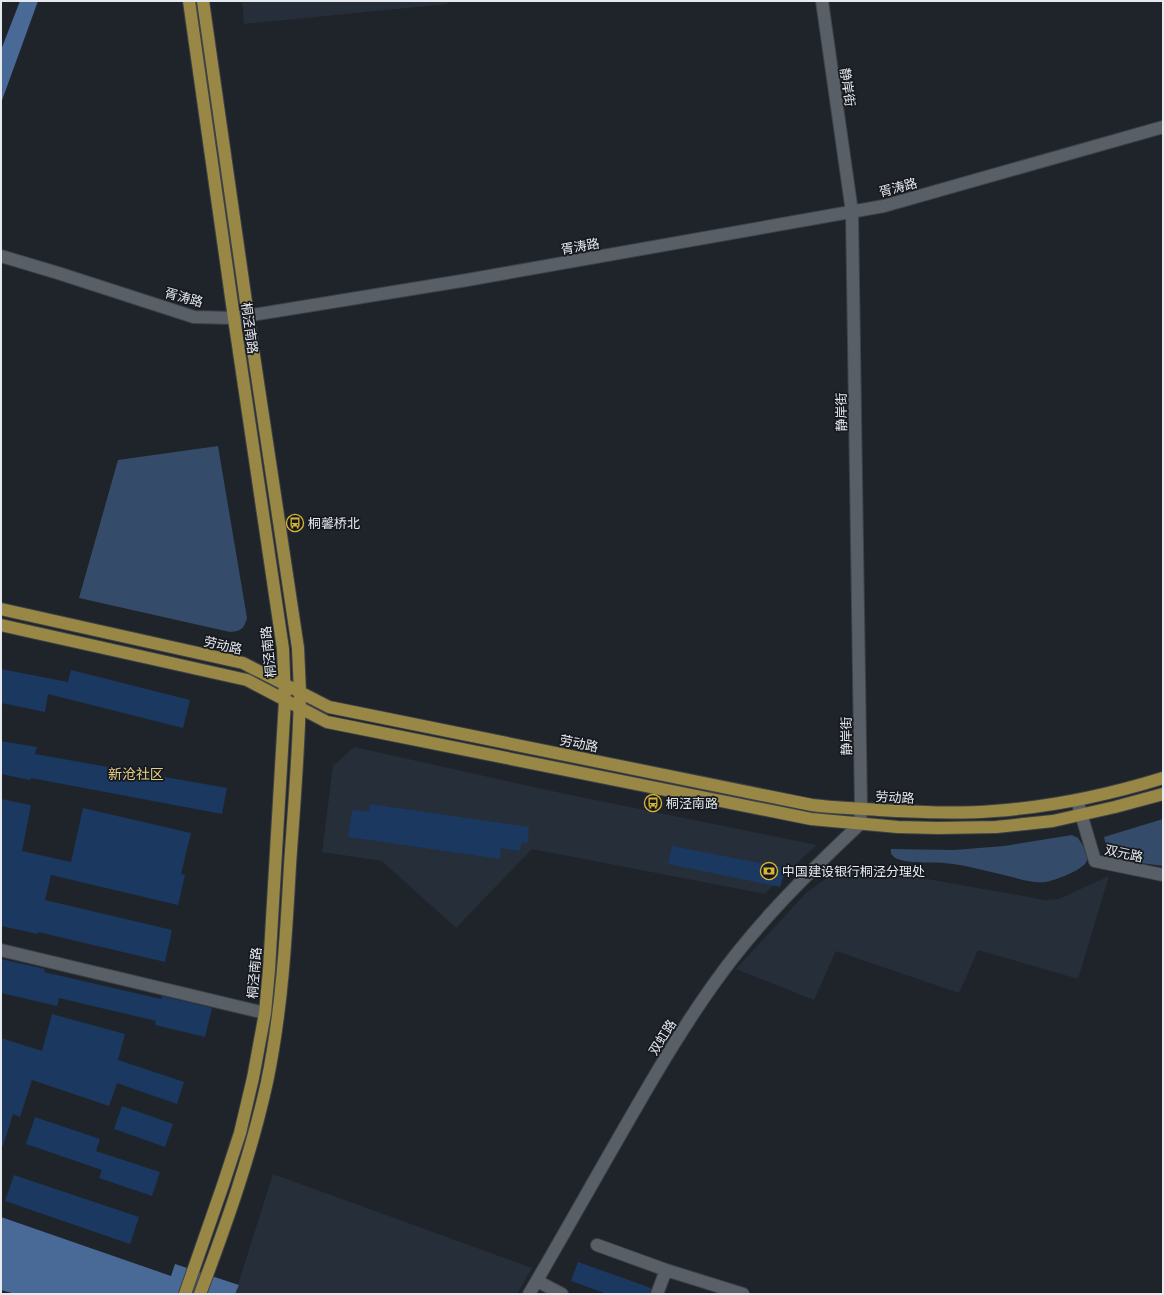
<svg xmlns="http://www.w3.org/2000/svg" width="1164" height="1295" font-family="Rubik,'Noto Sans SC',sans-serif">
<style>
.built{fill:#262e39}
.green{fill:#344b6a}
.water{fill:#496a96}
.building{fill:#1a3860}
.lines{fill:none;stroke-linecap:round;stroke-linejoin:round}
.minor-casing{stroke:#3e4247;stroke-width:14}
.major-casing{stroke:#3e4247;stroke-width:14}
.minor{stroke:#595f66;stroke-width:12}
.major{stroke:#998845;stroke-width:12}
.labels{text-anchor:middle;stroke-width:3.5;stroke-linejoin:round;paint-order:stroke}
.street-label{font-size:13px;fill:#e6e9ed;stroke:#161a20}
.poi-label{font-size:13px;fill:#e6e9ed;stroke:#161a20;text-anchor:start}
.neighbourhood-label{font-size:14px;fill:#e7d083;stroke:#161a20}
</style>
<rect width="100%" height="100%" fill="#1f242a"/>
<path class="built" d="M242,1H447L448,4L244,24Z
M354,747L561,793L817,845L776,882L765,894L532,849L456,928L382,861L322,852L333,766Z
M860,867L1045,900L1059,899L1109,876L1078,979L978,950L959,993L836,951L814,1000L736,969L806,893L838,870Z
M273,1174L532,1268L517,1294H235Z"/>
<path class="green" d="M218,446L247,618C244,629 241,631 230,632L79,598L118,460Z
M1163,819V866C1145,863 1121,862 1107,850L1104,837Z
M1072,835L1078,838C1082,844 1088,853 1087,860C1086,869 1054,881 1045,882C1035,883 1022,880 1012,877C990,872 967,865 944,863C932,862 887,866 891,849L954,850L1004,846Z"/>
<path class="water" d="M20,1H38L1,103V50Z
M1,1217L171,1276L175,1264L239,1285L235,1294H15L1,1290Z"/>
<path class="building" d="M1,669L68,682L71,670L190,700L183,728L48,694L45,712L1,703Z
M1,741L37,747L35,754L227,788L222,814L31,778L30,780L1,774Z
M1,799L31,805L22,851L71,862L83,808L191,833L181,874L185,875L178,905L51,875L45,900L172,930L165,962L38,932V934L1,926Z
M370,804L529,827L528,843L522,842L520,851L501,848L500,859L348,837L352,810L369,812Z
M672,846L786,868L780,887L668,864Z
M1,959L45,969L44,972L161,999L162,996L212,1008L205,1037L155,1025L156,1021L59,998L57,1006L1,993Z
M52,1014L125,1034L118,1060L184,1082L177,1104L117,1083L109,1106L32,1080L20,1117L13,1114L3,1146L1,1145V1038L42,1051Z
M122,1106L173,1124L165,1147L114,1129Z
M35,1117L100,1139L96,1151L160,1172L152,1196L99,1178L102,1170L26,1144Z
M14,1175L139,1217L130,1244L5,1201Z
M578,1262L651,1288L650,1294H607L571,1281Z"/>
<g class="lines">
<g class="minor-casing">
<path id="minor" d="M1,256L58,273L194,317L234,318L467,280L884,206L1163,127
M1077,800L1095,861L1163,875
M1,950L265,1013
M597,1245L666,1270L743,1294
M537,1281L562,1294
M529,1294C559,1243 588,1191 618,1139C648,1087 678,1034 713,985C755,925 807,874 860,824L861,809L852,212L822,1
M657,1294L666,1270"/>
</g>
<g class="major-casing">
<path id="major" d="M1,609L243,663L329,707L812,805C834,808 857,808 879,810C917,812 956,814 994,811C1051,807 1108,795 1163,778
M1,625L247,680L327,722L811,819L898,827L938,828L996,827L1053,821L1115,807L1163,794
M185,1294L223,1185L240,1133L253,1078L265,1013L269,970L285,700L283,649L234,318L189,1
M200,1294C226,1225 251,1155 267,1082C282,1010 286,938 290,865C294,807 299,750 300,692L298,648L248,316L203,1"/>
</g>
<use href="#minor" class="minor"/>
<use href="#major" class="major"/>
</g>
<defs>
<g id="bus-ring" transform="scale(0.9)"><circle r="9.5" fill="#161a20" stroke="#d7b434" stroke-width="1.5"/><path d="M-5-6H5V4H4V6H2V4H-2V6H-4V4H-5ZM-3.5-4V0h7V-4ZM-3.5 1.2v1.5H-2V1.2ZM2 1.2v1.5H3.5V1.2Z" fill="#d7b434"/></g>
<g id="bank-ring" transform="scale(0.9)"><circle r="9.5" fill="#161a20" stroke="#d7b434" stroke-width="1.5"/><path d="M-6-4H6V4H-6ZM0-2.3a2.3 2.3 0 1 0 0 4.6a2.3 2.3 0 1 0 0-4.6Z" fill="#d7b434"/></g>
</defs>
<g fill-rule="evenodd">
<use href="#bus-ring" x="295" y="523"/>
<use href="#bus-ring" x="653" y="803"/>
<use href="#bank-ring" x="769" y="871"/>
</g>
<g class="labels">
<g class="street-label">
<text transform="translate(848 87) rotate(82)" y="5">静岸街</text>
<text transform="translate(898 187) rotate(-15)" y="5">胥涛路</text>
<text transform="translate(580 246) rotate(-10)" y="5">胥涛路</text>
<text transform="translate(184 297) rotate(15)" y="5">胥涛路</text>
<text transform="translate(250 328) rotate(82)" y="5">桐泾南路</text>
<text transform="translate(841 412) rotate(-91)" y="5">静岸街</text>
<text transform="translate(223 645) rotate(13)" y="5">劳动路</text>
<text transform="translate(268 652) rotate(-96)" y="5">桐泾南路</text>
<text transform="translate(846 736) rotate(-91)" y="5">静岸街</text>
<text transform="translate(579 743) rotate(11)" y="5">劳动路</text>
<text transform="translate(895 797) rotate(3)" y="5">劳动路</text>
<text transform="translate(1124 853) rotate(12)" y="5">双元路</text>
<text transform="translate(254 973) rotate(-85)" y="5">桐泾南路</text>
<text transform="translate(662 1037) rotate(-58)" y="5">双虹路</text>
</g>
<g class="poi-label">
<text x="308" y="528">桐馨桥北</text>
<text x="666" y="808">桐泾南路</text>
<text x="782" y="876">中国建设银行桐泾分理处</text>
</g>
<g class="neighbourhood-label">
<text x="136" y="779">新沧社区</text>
</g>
</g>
<rect width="1164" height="1295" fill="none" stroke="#e6e9ed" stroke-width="4"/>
</svg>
